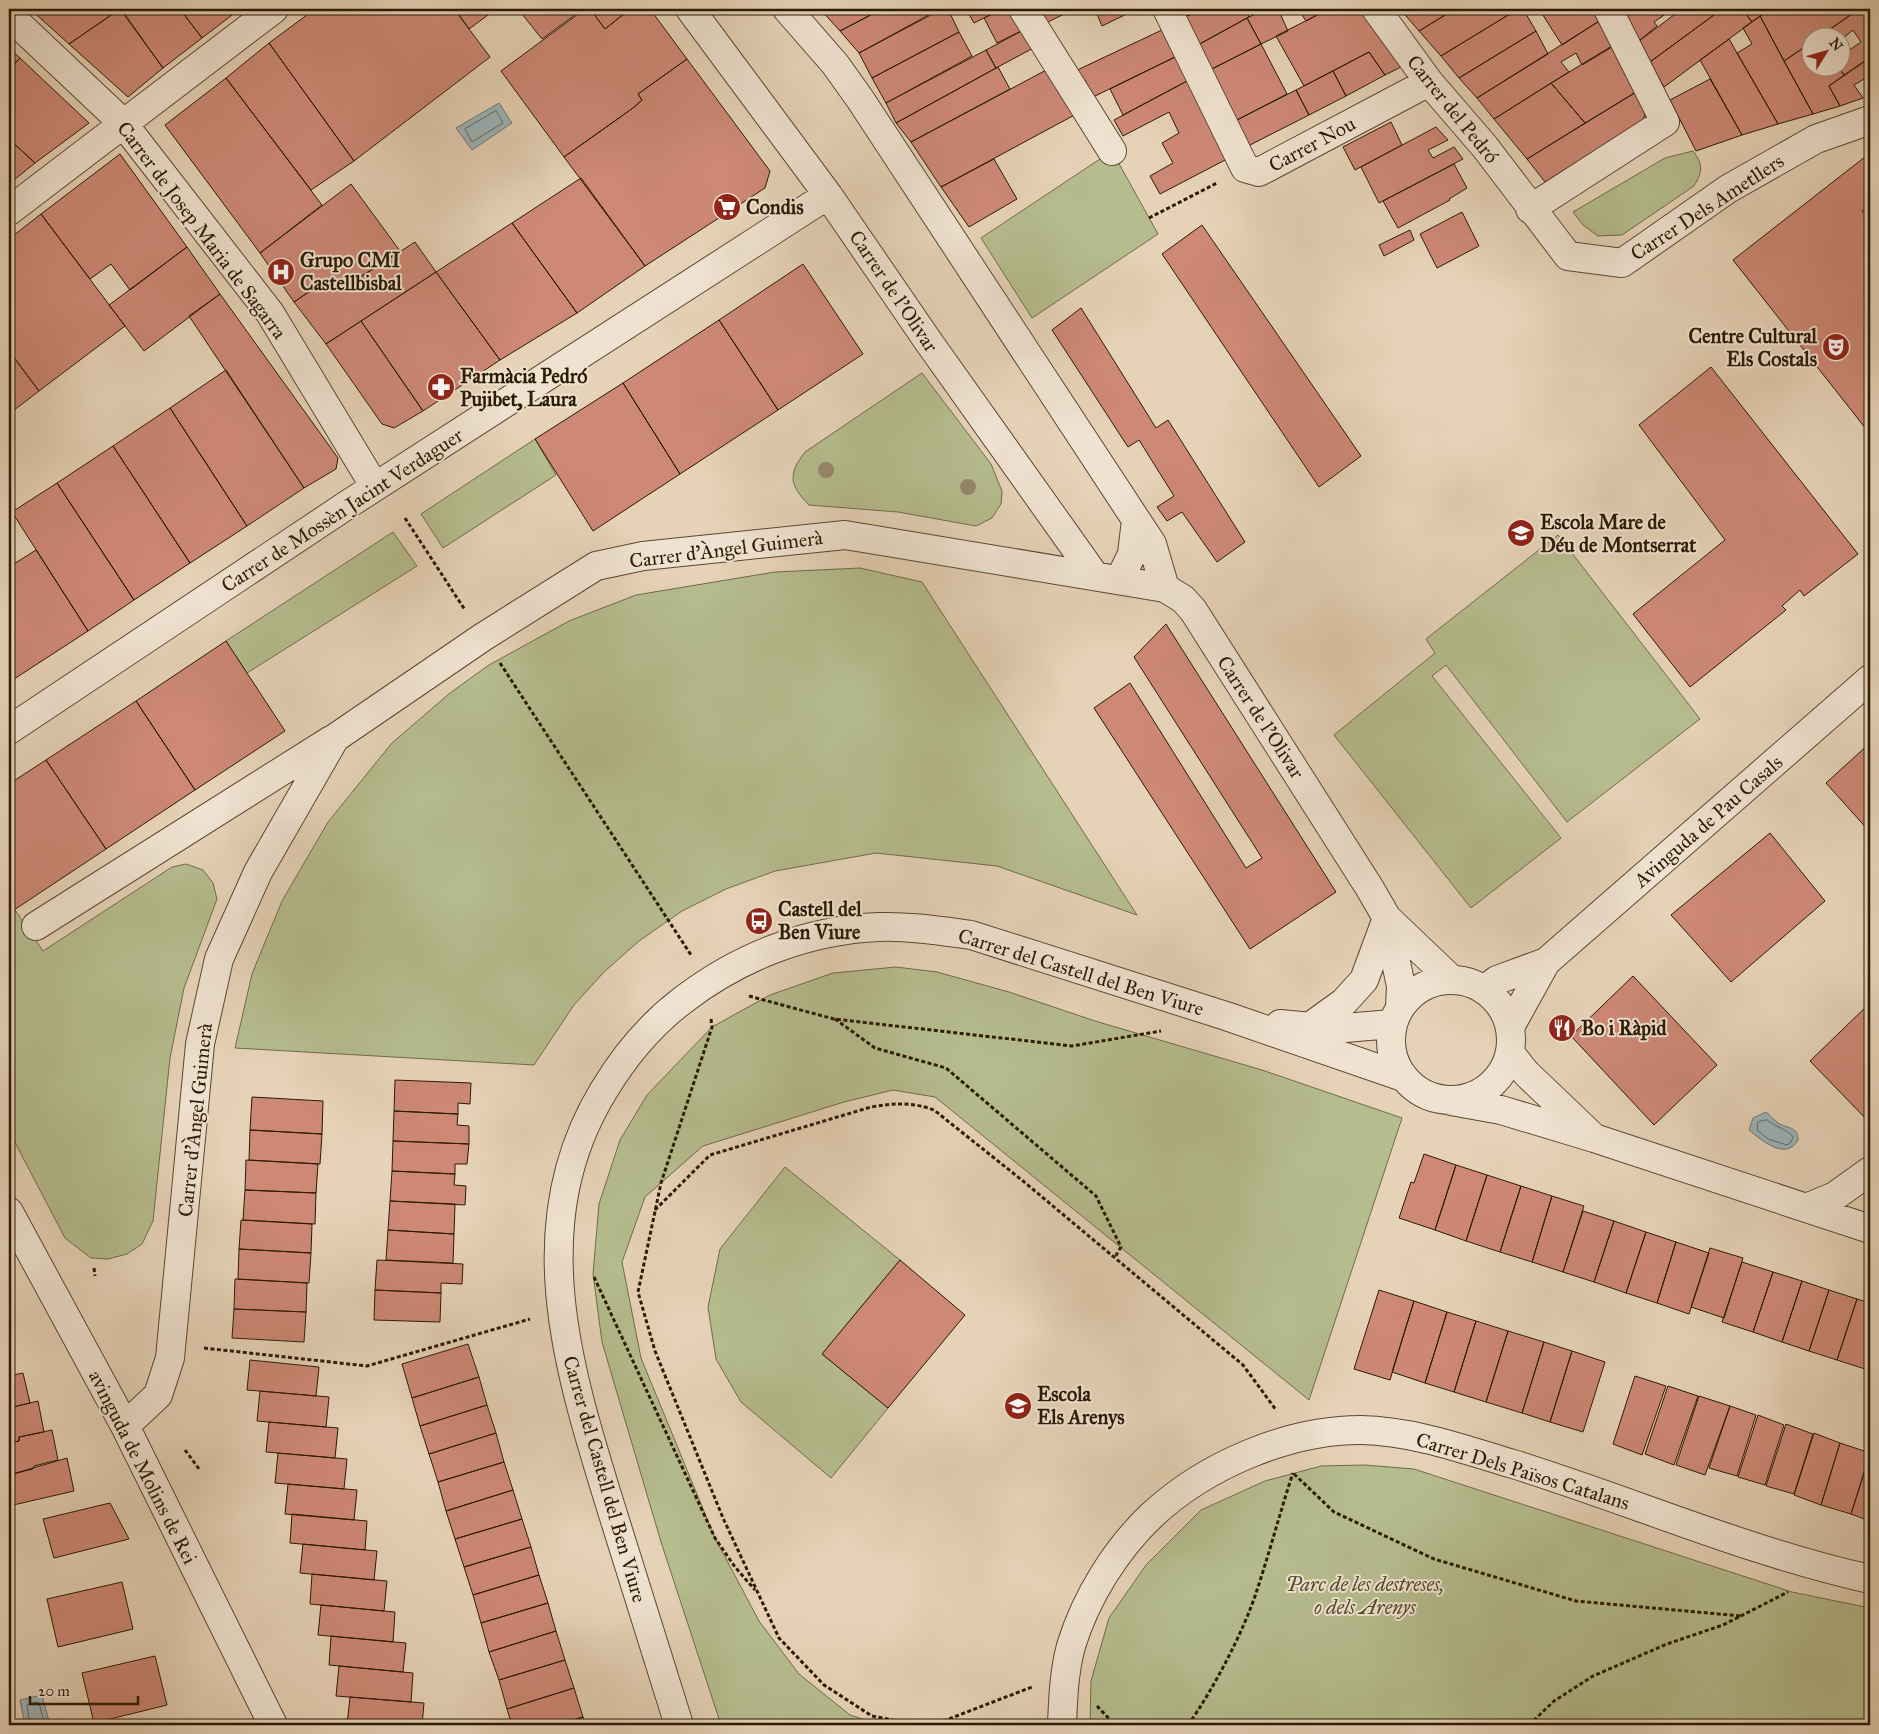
<svg xmlns="http://www.w3.org/2000/svg" width="1879" height="1734" font-family="'IM FELL Great Primer',serif">
<style>
.green{fill:#b5bc8e;stroke:#706b49}
.water{fill:#9cb4ba;stroke:#6f7671}
.lines{fill:none;stroke-linecap:round;stroke-linejoin:round}
.shore{stroke:#64675f;stroke-width:1}
.building{fill:#cd8876;stroke:#2b1a04}
.minor-casing{stroke:#5a4831;stroke-width:30}
.path{stroke:#2b1a04;stroke-width:3;stroke-dasharray:4 2.5;stroke-linecap:butt}
.minor{stroke:#efe2d0;stroke-width:28}
.tree{fill:#96886b}
.labels{text-anchor:middle;stroke-width:4;stroke-linejoin:round;paint-order:stroke}
.street-label{font-size:20px;fill:#2b1a04;stroke:#efe2d0}
.poi-label{font-size:20px;font-weight:bold;fill:#2b1a04;stroke:#efe2d0;text-anchor:start}
.park-label{font-size:20px;font-style:italic;fill:#544b2d;stroke:#efe2d0}
</style>
<rect width="100%" height="100%" fill="#e6d2b7"/>
<filter id="stains"><feTurbulence type="fractalNoise" baseFrequency=".004" numOctaves="4"/><feColorMatrix values="0 0 0 0 .2 0 0 0 0 .09 0 0 0 0 .02 0 0 0 .5 -.17"/></filter>
<radialGradient id="worn" r=".72"><stop offset=".6" stop-color="#630" stop-opacity="0"/><stop offset="1" stop-color="#630" stop-opacity=".3"/></radialGradient>
<path class="green" d="M1112,151L1158,234L1032,318L981,238Z
M1693,151C1703,164 1703,172 1694,186L1622,235L1598,236L1583,225L1573,212L1665,158Z
M922,373L991,464L1002,491L1001,504L992,518L976,526L898,512L809,505C789,485 788,474 805,452Z
M535,439L556,475L443,548L421,514Z
M393,532L417,566L247,673L226,641Z
M1558,535L1700,719L1567,822L1446,665L1432,676L1561,838L1471,908L1334,735L1435,653L1426,639Z
M860,568L922,582L1137,915L997,866L876,853L775,871L726,889L682,911L639,941L604,972L574,1005L534,1065L235,1048L252,974L282,901L328,822L392,743L450,693L489,665L569,621L636,595L775,572Z
M186,864L203,870L213,883L217,899L184,988L170,1058L153,1221L142,1244L127,1254L108,1259L91,1258L65,1238L9,1131V901L43,951L172,867Z
M896,967L937,972L1009,992L1095,1021L1262,1070L1402,1118L1309,1400L935,1097L893,1090L844,1102L703,1146L645,1197L622,1262L641,1358L715,1538L759,1621L799,1674L850,1715L881,1725H721L661,1542L602,1342L593,1274L599,1204L620,1140L647,1095L712,1027L770,995L833,973Z
M785,1167L900,1260L822,1354L888,1408L831,1478L741,1402L716,1359L708,1307L720,1249Z
M1364,1465L1414,1469L1792,1592L1870,1608V1725H1090L1091,1681L1109,1618L1146,1565L1201,1510L1265,1481L1321,1466Z"/>
<path class="water" d="M499,103L512,123L472,150L456,128Z
M1766,1112C1770,1115 1774,1120 1778,1123C1788,1129 1798,1126 1798,1140C1786,1161 1762,1141 1749,1130L1753,1118Z
M42,1695L50,1725H25L20,1700Z"/>
<g class="lines">
<path class="shore" d="M496,111L503,123L472,142L465,129Z
M1767,1120C1774,1126 1790,1131 1793,1137L1791,1142L1787,1145L1768,1139L1757,1130L1758,1122Z
M30,1725L27,1705L37,1702L39,1703L45,1725"/>
</g>
<path class="building" d="M30,9H120L69,44Z
M120,9L163,68L128,97L69,44Z
M121,9H180L202,38L163,68Z
M180,9H240L202,38Z
M315,9H454L490,57L354,161L269,43Z
M455,9H496L469,29Z
M518,9H583L542,39Z
M585,9H590L605,29L630,9H650L687,59L638,94L642,100L633,108L564,157L501,71Z
M590,9H630L605,29Z
M826,9H882L840,31L822,11Z
M882,9H930L932,13L859,53L840,31Z
M942,9H948L959,32L872,78L859,53Z
M966,9H1002L974,23Z
M1002,9H1015L1027,28L997,43L984,18Z
M1032,9H1074L1042,25Z
M1095,9H1137L1102,26Z
M1178,9H1201L1183,18Z
M1201,9H1245L1249,17L1196,46L1183,18Z
M1266,9H1278L1288,31L1261,44L1247,18Z
M1298,9H1329L1306,21Z
M1329,9H1364L1405,65L1385,75L1369,52L1304,86L1276,36Z
M1400,9H1455L1419,31Z
M1455,9H1518L1441,56L1419,31Z
M1518,9H1523L1536,31L1459,78L1441,56Z
M1539,9H1599L1604,18L1562,45Z
M1622,9H1634L1625,15Z
M1634,9H1673L1654,22L1657,26L1639,41L1625,15Z
M1682,9H1722L1650,62L1639,41Z
M1722,9H1742L1752,22L1664,87L1650,62Z
M1742,9H1770L1752,22Z
M1770,9H1859L1818,38H1812V42L1784,61L1760,16Z
M1859,9H1870V57L1844,75L1839,68H1842V55L1861,42L1853,30L1842,39L1821,38L1820,36Z
M1760,16L1784,61L1813,114L1778,124L1737,53L1752,44L1743,28Z
M1247,18L1261,44L1208,71L1196,46Z
M1604,18L1617,44L1582,65L1576,53L1561,62L1569,72L1494,119L1477,98Z
M1027,28L1039,45L996,68L986,50Z
M1164,29L1177,56L1093,97L1085,80L1078,84L1071,73Z
M1536,31L1548,54L1477,98L1459,78Z
M959,32L972,56L886,103L872,78Z
M1729,39L1737,53L1778,124L1742,135L1700,60Z
M1812,42V68H1839L1844,75L1829,86L1840,106L1813,114L1784,61Z
M269,43L354,161L311,190L226,78Z
M1617,43L1641,89L1585,123L1551,83Z
M1261,44L1287,94L1233,122L1208,71Z
M9,48L20,58L9,70Z
M986,50L996,68L896,123L886,103Z
M1369,52L1385,75L1346,96L1333,71Z
M1177,56L1189,80L1123,115L1110,89Z
M20,58L89,123L35,163L9,139V70Z
M1870,58V77L1869,76L1854,85L1863,98L1840,106L1829,86Z
M687,59L770,171L765,188L645,266L564,157L633,108L642,100L638,94Z
M998,67L1010,89L911,142L896,123Z
M1052,67L1080,112L941,187L911,142Z
M1333,71L1346,96L1309,115L1296,90Z
M226,78L322,205L260,253L165,125Z
M1710,79L1742,135L1696,151L1670,100Z
M1189,80L1227,159L1160,194L1150,176L1173,163L1162,143L1179,133L1169,112L1123,136L1114,120Z
M1551,83L1585,123L1527,159L1494,119Z
M1641,89L1648,103L1643,121L1545,182L1527,159Z
M1296,90L1309,115L1246,147L1233,122Z
M1391,122L1402,145L1355,170L1343,147Z
M1436,127L1448,140L1428,150L1433,158L1454,147L1463,159L1379,203L1361,167Z
M9,139L35,163L9,184Z
M1870,153V204L1862,211L1870,221V434L1733,260Z
M120,154L187,247L130,290L111,264L90,279L41,214Z
M994,159L1017,199L969,227L941,187Z
M1454,164L1467,188L1449,199L1450,200L1398,228L1383,201Z
M581,178L645,266L577,313L512,223Z
M351,184L400,251L339,291L329,278L294,302L260,253Z
M1462,212L1479,246L1437,268L1420,234Z
M41,214L125,326L39,391L9,351V239Z
M512,223L577,313L500,360L436,272Z
M1202,225L1361,456L1319,487L1162,254Z
M1410,230L1414,240L1384,256L1379,245Z
M415,242L436,272L326,344L294,302L329,278L339,291Z
M187,247L220,294L144,351L109,305Z
M803,264L863,354L778,410L719,320Z
M436,272L500,360L423,411L361,321Z
M220,294L338,458L336,469L304,488L189,316Z
M1081,308L1156,428L1168,420L1245,542L1217,562L1182,512L1167,521L1157,507L1174,496L1139,440L1128,447L1052,330Z
M719,320L778,410L680,474L623,383Z
M361,321L423,411L394,428L382,424L326,344Z
M9,351L39,391L9,414Z
M1711,367L1858,554L1804,596L1800,590L1782,606L1786,610L1690,687L1633,614L1725,540L1639,425Z
M226,370L304,488L247,526L170,408Z
M623,383L680,474L593,531L535,439Z
M170,408L247,526L190,563L113,446Z
M113,446L190,563L134,600L57,483Z
M57,483L134,600L88,631L12,512Z
M36,550L88,631L11,681L9,677V567Z
M1166,624L1336,892L1250,949L1094,708L1130,683L1246,868L1262,858L1134,657Z
M226,641L285,731L195,790L136,701Z
M136,701L195,790L106,849L46,760Z
M1870,743V832L1826,783Z
M46,760L106,849L14,910L9,901V784Z
M1770,833L1825,901L1731,982L1671,915Z
M1633,976L1717,1065L1654,1125L1571,1036Z
M1870,1003V1119L1868,1121L1810,1061Z
M395,1080L471,1083L470,1104L458,1103V1114L394,1111Z
M252,1097L323,1101L322,1134L250,1130Z
M394,1111L458,1114L457,1125L469,1126V1144L393,1141Z
M250,1130L322,1134L320,1164L249,1160Z
M393,1141L469,1144L467,1164H455V1174L392,1171Z
M1424,1154L1456,1165L1435,1230L1399,1218L1411,1182L1414,1183Z
M246,1160L318,1164L316,1193L245,1190Z
M1456,1165L1487,1175L1466,1241L1435,1230Z
M392,1171L455,1174L454,1185L466,1186L465,1205L390,1201Z
M1487,1175L1521,1186L1500,1252L1466,1241Z
M1521,1186L1552,1196L1532,1262L1500,1252Z
M245,1190L316,1193L315,1224L243,1220Z
M1552,1196L1584,1206L1563,1272L1532,1262Z
M390,1201L455,1204L454,1234L388,1230Z
M1583,1211L1614,1221L1594,1282L1563,1272Z
M241,1220L312,1224L311,1253L239,1249Z
M1614,1221L1646,1232L1626,1293L1594,1282Z
M388,1230L454,1234L453,1263L386,1260Z
M1646,1232L1676,1242L1657,1303L1626,1293Z
M1676,1242L1709,1253L1689,1314L1657,1303Z
M1710,1248L1743,1258L1724,1318L1691,1307Z
M239,1249L311,1253L309,1283L238,1279Z
M377,1260L463,1264L462,1284L441,1283V1293L375,1290Z
M900,1260L965,1315L888,1408L822,1354Z
M1742,1262L1773,1272L1753,1332L1722,1322Z
M1773,1272L1802,1281L1782,1342L1753,1332Z
M235,1279L307,1283L306,1312L234,1309Z
M1802,1281L1829,1290L1809,1351L1782,1342Z
M375,1290L441,1293L440,1322L374,1320Z
M1379,1290L1414,1301L1390,1380L1354,1369Z
M1829,1290L1857,1299L1837,1360L1809,1351Z
M1857,1299L1870,1303V1354L1865,1369L1837,1360Z
M1414,1301L1447,1312L1425,1383L1392,1372Z
M234,1309L306,1312L304,1342L232,1338Z
M1447,1312L1476,1321L1454,1392L1425,1383Z
M1476,1321L1508,1331L1486,1402L1454,1392Z
M1508,1331L1544,1342L1522,1413L1486,1402Z
M1544,1342L1572,1351L1550,1422L1522,1413Z
M468,1344L479,1377L412,1398L402,1364Z
M9,1346L14,1375L9,1376Z
M1572,1351L1605,1362L1583,1432L1550,1422Z
M1870,1354V1371L1865,1369Z
M250,1360L319,1367L316,1396L247,1390Z
M23,1373L30,1403L9,1408V1376Z
M1635,1376L1666,1386L1642,1455L1613,1444Z
M479,1377L487,1405L420,1426L412,1398Z
M1668,1386L1698,1396L1674,1465L1645,1454Z
M260,1391L329,1397L326,1427L257,1421Z
M1699,1396L1730,1406L1705,1475L1676,1465Z
M38,1401L44,1432L19,1437V1441L9,1443V1408Z
M487,1405L496,1433L429,1454L420,1426Z
M1730,1406L1756,1415L1737,1476L1709,1468Z
M1758,1415L1784,1425L1765,1485L1738,1477Z
M269,1422L338,1428L335,1458L266,1452Z
M1786,1424L1813,1434L1794,1494L1766,1486Z
M52,1430L58,1460L34,1466L33,1469L9,1475V1443L19,1441V1437Z
M496,1433L504,1462L438,1482L429,1454Z
M1814,1433L1840,1443L1821,1505L1794,1495Z
M1840,1443L1870,1453L1851,1514L1821,1505Z
M278,1453L347,1459L344,1489L275,1483Z
M1870,1455V1521L1851,1514Z
M67,1458L74,1491L9,1506V1475Z
M504,1462L513,1490L446,1511L438,1482Z
M288,1484L357,1490L354,1520L285,1514Z
M513,1490L522,1519L455,1539L446,1511Z
M110,1503L129,1539L54,1558L43,1519Z
M292,1514L367,1521L365,1550L290,1543Z
M522,1519L531,1547L464,1567L455,1539Z
M303,1544L377,1551L374,1580L300,1573Z
M531,1547L539,1575L473,1595L464,1567Z
M312,1574L387,1581L384,1611L310,1604Z
M539,1575L548,1603L481,1623L473,1595Z
M122,1582L133,1629L58,1647L47,1599Z
M548,1603L556,1631L489,1652L481,1623Z
M321,1605L395,1612L393,1642L318,1635Z
M556,1631L565,1660L499,1680L489,1652Z
M331,1636L406,1643L403,1672L329,1665Z
M155,1656L167,1705L94,1723L82,1673Z
M565,1660L574,1688L507,1709L499,1680Z
M339,1666L413,1673L411,1702L336,1696Z
M574,1688L583,1717L555,1725H512L507,1709Z
M350,1697L424,1703L422,1725H347Z
M583,1717L585,1725H555Z"/>
<g class="lines">
<g class="minor-casing">
<path id="minor" d="M690,9L828,195L928,341L1095,576
M787,9L835,64L860,99L1152,544L1165,588
M1023,9L1112,151
M1167,9L1245,168L1259,172L1429,82
M1376,9L1429,82L1485,147L1568,256L1622,263L1728,189L1816,139L1870,120
M16,22L122,122L270,313L375,487
M1530,209L1665,122L1608,9
M9,211L274,9
M1120,579L1132,554L1136,520
M9,730L350,503L828,195
M1387,920L1401,986L1400,1008
M36,926L331,740
M1391 1040a60 60 0 1 1 120 0a60 60 0 1 1-120 0Z
M1484,990L1497,980L1546,962
M1280,1024L1333,1029L1392,1024
M1510,1027L1546,962L1870,679
M1308,1028L1344,1002L1364,980L1387,918
M1510,1053L1526,1073L1591,1135
M1451,1101L1501,1110L1594,1138L1870,1229
M1806,1208L1835,1196L1870,1171
M9,1212L125,1426L273,1725
M125,1426L158,1395L170,1358L200,1044L219,959L258,872L335,738L483,637L596,566L643,556L845,535L1165,588L1183,599L1193,610L1369,887L1387,918L1452,980
M679,1725C657,1654 635,1583 612,1511C569,1372 521,1225 604,1090C625,1055 650,1025 683,1000C739,957 807,930 879,927C910,926 941,931 971,935L1226,1016L1403,1077
M1062,1725C1063,1699 1064,1672 1071,1646C1086,1597 1116,1549 1152,1515C1206,1465 1288,1430 1361,1430C1413,1431 1463,1449 1513,1464C1632,1501 1748,1552 1870,1579"/>
</g>
<path class="path" d="M1149,218L1217,183
M405,518L465,610
M500,663L691,955
M749,996L834,1019L1072,1046L1161,1031
M711,1019L712,1027L661,1183L638,1292L655,1351L723,1518L779,1638L824,1685L872,1716L909,1723L946,1720L1032,1687
M835,1019L875,1048L946,1068L1096,1196L1121,1247L1115,1257
M655,1210L710,1155L871,1107C894,1103 913,1102 934,1110L1023,1181L1243,1365L1276,1410
M94,1268L95,1276
M594,1277L715,1538L735,1567L755,1590
M204,1348L367,1366L530,1319
M185,1450L199,1469
M1294,1474L1334,1512L1434,1559L1576,1601L1741,1616
M1097,1706L1115,1725
M1188,1725C1213,1690 1244,1631 1257,1590C1270,1551 1280,1512 1293,1473
M1529,1725L1554,1701L1593,1676L1667,1644L1723,1625L1788,1592"/>
<use href="#minor" class="minor"/>
</g>
<g class="tree">
<circle cx="826" cy="470" r="8"/>
<circle cx="968" cy="487" r="8"/>
</g>
<defs>
<g id="supermarket-disc" transform="scale(1.4375)"><circle r="9.5" fill="#8f2418" stroke="#efe2d0"/><path d="M-6-5.5h2.5l.6 2H6L4.5 2H-2.5L-4.4-4H-6ZM-1.5 3.2a1.3 1.3 0 1 0 .1 0ZM3 3.2a1.3 1.3 0 1 0 .1 0Z" fill="#fff"/></g>
<g id="hospital-disc" transform="scale(1.4375)"><circle r="9.5" fill="#8f2418" stroke="#efe2d0"/><path d="M-5-5h3v3.5h4V-5h3V5h-3V1.5h-4V5h-3Z" fill="#fff"/></g>
<g id="theatre-disc" transform="scale(1.4375)"><circle r="9.5" fill="#8f2418" stroke="#efe2d0"/><path d="M-5-5.5Q0-4 5-5.5V0Q5 5 0 6Q-5 5-5 0ZM-3.3-2.5H-1v1.5H-3.3ZM1-2.5H3.3v1.5H1ZM-2.8 1Q0 5.5 2.8 1Z" fill="#fff"/></g>
<g id="pharmacy-disc" transform="scale(1.4375)"><circle r="9.5" fill="#8f2418" stroke="#efe2d0"/><path d="M-2-6h4v4h4v4h-4v4h-4v-4h-4v-4h4Z" fill="#fff"/></g>
<g id="school-disc" transform="scale(1.4375)"><circle r="9.5" fill="#8f2418" stroke="#efe2d0"/><path d="M0-5L7-2L0 1L-7-2ZM-4 1L0 2.5L4 1V4Q0 6-4 4Z" fill="#fff"/></g>
<g id="bus-disc" transform="scale(1.4375)"><circle r="9.5" fill="#8f2418" stroke="#efe2d0"/><path d="M-5-6H5V4H4V6H2V4H-2V6H-4V4H-5ZM-3.5-4V0h7V-4ZM-3.5 1.2v1.5H-2V1.2ZM2 1.2v1.5H3.5V1.2Z" fill="#fff"/></g>
<g id="restaurant-disc" transform="scale(1.4375)"><circle r="9.5" fill="#8f2418" stroke="#efe2d0"/><path d="M-5-6h1v4h1v-4h1v4h1v-4h1v5L-1.5 .5V6h-2V.5L-5-1ZM5-6V6H3V1.5H1.5Q1.5-4 5-6Z" fill="#fff"/></g>
</defs>
<g fill-rule="evenodd">
<use href="#supermarket-disc" x="727" y="207"/>
<use href="#hospital-disc" x="281" y="272"/>
<use href="#theatre-disc" x="1836" y="347"/>
<use href="#pharmacy-disc" x="441" y="387"/>
<use href="#school-disc" x="1521" y="533"/>
<use href="#bus-disc" x="759" y="921"/>
<use href="#restaurant-disc" x="1562" y="1028"/>
<use href="#school-disc" x="1018" y="1406"/>
</g>
<g class="labels">
<g class="street-label">
<text transform="translate(1453 109) rotate(51)" y="7">Carrer del Pedró</text>
<text transform="translate(1312 144) rotate(-28)" y="7">Carrer Nou</text>
<text transform="translate(1707 207) rotate(-33)" y="7">Carrer Dels Ametllers</text>
<text transform="translate(202 230) rotate(53)" y="7">Carrer de Josep Maria de Sagarra</text>
<text transform="translate(894 291) rotate(56)" y="7">Carrer de l'Olivar</text>
<text transform="translate(342 510) rotate(-33)" y="7">Carrer de Mossèn Jacint Verdaguer</text>
<text transform="translate(726 549) rotate(-7)" y="7">Carrer d'Àngel Guimerà</text>
<text transform="translate(1261 717) rotate(57)" y="7">Carrer de l'Olivar</text>
<text transform="translate(1708 821) rotate(-41)" y="7">Avinguda de Pau Casals</text>
<text transform="translate(1081 972) rotate(17)" y="7">Carrer del Castell del Ben Viure</text>
<text transform="translate(195 1120) rotate(-84)" y="7">Carrer d'Àngel Guimerà</text>
<text transform="translate(143 1467) rotate(63)" y="7">avinguda de Molins de Rei</text>
<text transform="translate(1523 1471) rotate(17)" y="7">Carrer Dels Països Catalans</text>
<text transform="translate(605 1479) rotate(74)" y="7">Carrer del Castell del Ben Viure</text>
</g>
<g class="poi-label">
<text x="746" y="214">Condis</text>
<text x="300" y="267">Grupo CMI<tspan x="300" dy="23">Castellbisbal</tspan></text>
<text x="1817" y="343" text-anchor="end">Centre Cultural<tspan x="1817" dy="23">Els Costals</tspan></text>
<text x="460" y="383">Farmàcia Pedró<tspan x="460" dy="23">Pujibet, Laura</tspan></text>
<text x="1540" y="529">Escola Mare de<tspan x="1540" dy="23">Déu de Montserrat</tspan></text>
<text x="778" y="916">Castell del<tspan x="778" dy="23">Ben Viure</tspan></text>
<text x="1581" y="1035">Bo i Ràpid</text>
<text x="1037" y="1401">Escola<tspan x="1037" dy="23">Els Arenys</tspan></text>
</g>
<g class="park-label">
<text x="1365" y="1591">Parc de les destreses,<tspan x="1365" dy="23">o dels Arenys</tspan></text>
</g>
</g>
<rect width="1879" height="1734" fill="none" stroke="#e6d2b7" stroke-width="30"/>
<rect x="10" y="10" width="1859" height="1714" fill="none" stroke="#2b1a04" stroke-width="2.5"/>
<rect x="15" y="15" width="1849" height="1704" fill="none" stroke="#2b1a04"/>
<g transform="translate(1826 52) rotate(53)"><circle r="24" fill="#efe2d0" stroke="#a1927e"/>
<path d="M0-4L9 19L0 12L-9 19Z" fill="#8f2418"/>
<text y="-8" font-size="14" font-weight="bold" text-anchor="middle" fill="#2b1a04">N</text>
</g>
<path d="M30 1696v8h108v-8" fill="none" stroke="#2b1a04" stroke-width="2.5"/>
<text x="38" y="1696" font-size="15" fill="#2b1a04" stroke="#efe2d0" stroke-width="4" paint-order="stroke">20 m</text>
<rect width="100%" height="100%" filter="url(#stains)"/>
<rect width="100%" height="100%" fill="url(#worn)"/>
</svg>
